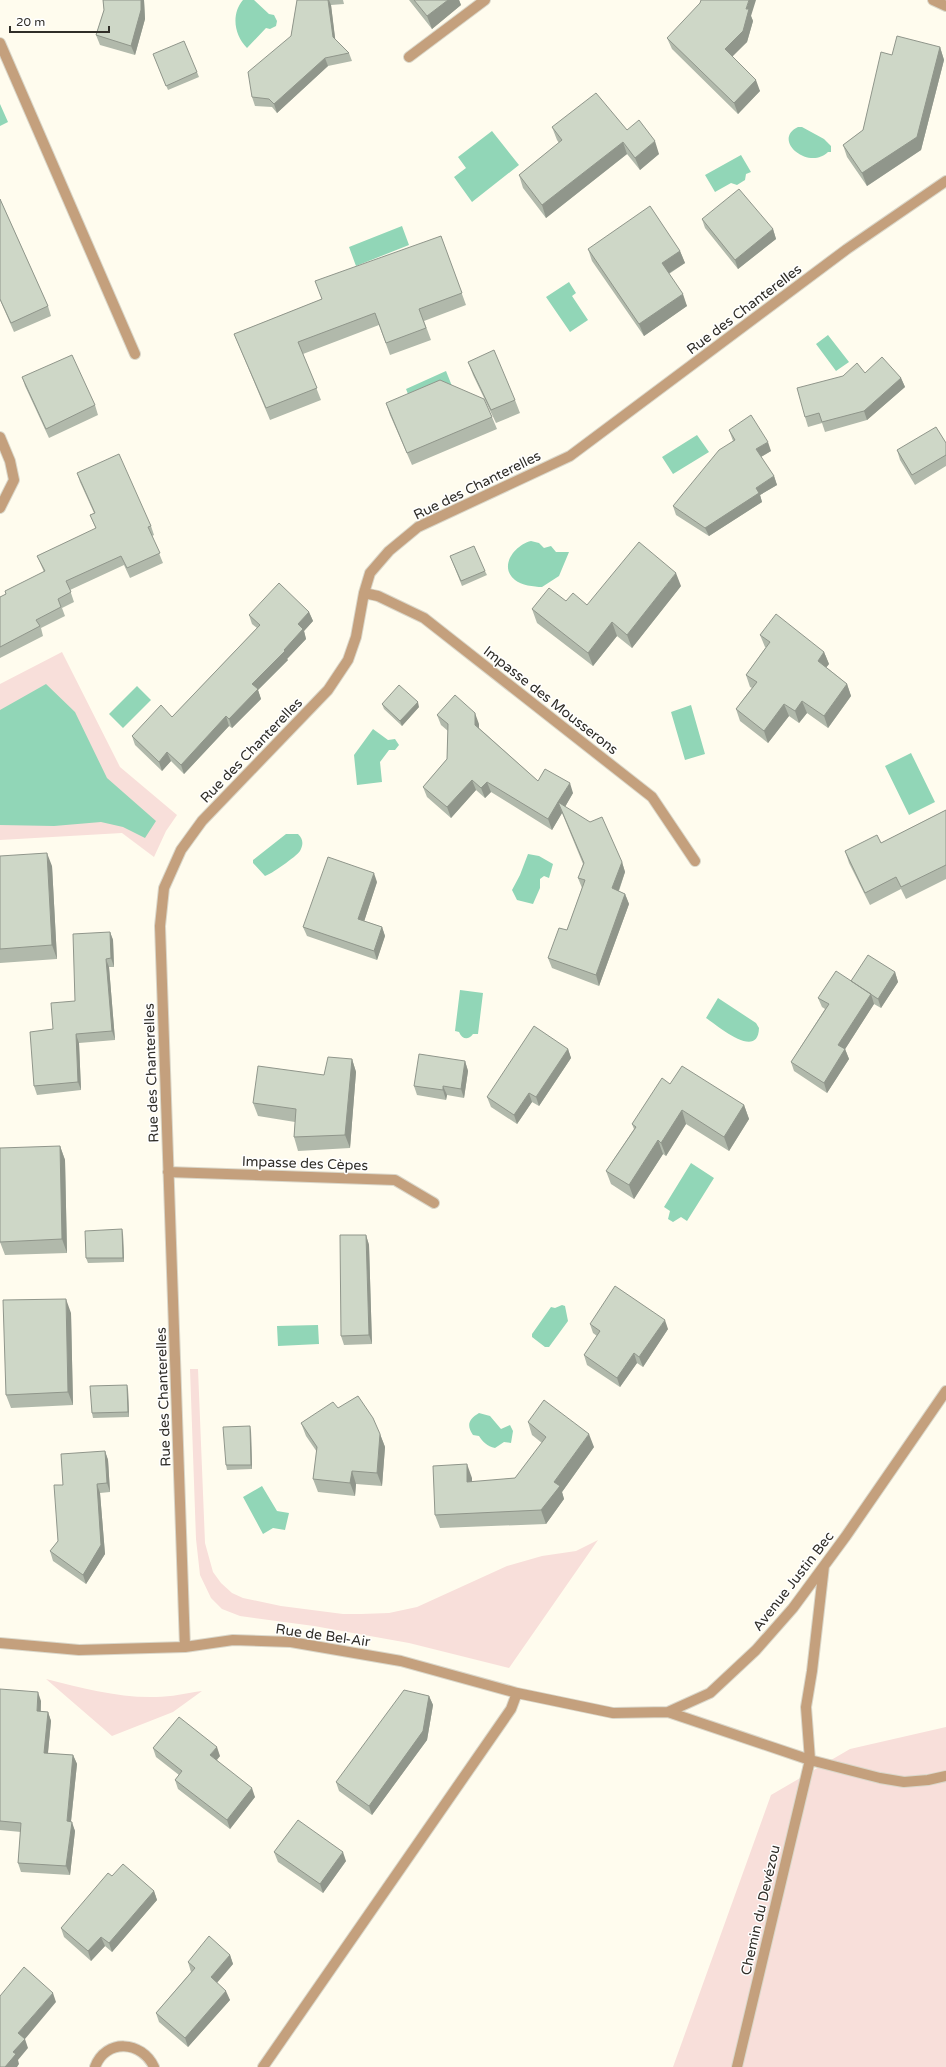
<svg xmlns="http://www.w3.org/2000/svg" width="946" height="2067" font-family="'Varela Round',sans-serif">
<style>
.green{fill:#f8dfda}
.water{fill:#91d6b7}
.lines{fill:none;stroke-linecap:round;stroke-linejoin:round}
.minor-casing{stroke:#dad7ca;stroke-width:12}
.minor{stroke:#c4a07d;stroke-width:10}
.wall{fill:#b1b9ab}
.shaded-wall{fill:#90968b}
.building{fill:#ced7c7;stroke:#90968b}
.labels{text-anchor:middle;stroke-width:3;stroke-linejoin:round;paint-order:stroke}
.street-label{font-size:14px;fill:#302e28;stroke:#fff}
</style>
<rect width="100%" height="100%" fill="#fffcee"/>
<path class="green" d="M62,652L120,767L177,815L166,831L154,857L122,833L0,840V684Z
M190,1369H198L205,1543L213,1572L221,1583L232,1593L243,1598L281,1606L343,1614H361L389,1613L417,1607L507,1566L542,1556L576,1551L598,1540L509,1668L409,1643L314,1626L240,1616L222,1609L211,1598L200,1575L196,1539Z
M46,1679C82,1688 118,1698 156,1697C171,1697 187,1693 202,1691L173,1712L112,1736Z
M946,1727V2067H673L771,1795L850,1749Z"/>
<path class="water" d="M243,0H254L269,14L274,15L277,21L276,26L270,29L266,28L247,48C234,35 231,14 243,0Z
M0,104L8,122L0,126Z
M798,127H802L824,139L831,146V152H828C809,171 771,140 798,127Z
M492,131L519,165L472,202L454,177L466,168L458,157Z
M741,155L751,172L746,174L745,180L737,185L731,183L715,192L705,175Z
M402,226L409,245L356,266L349,247Z
M569,282L576,293L572,296L588,320L570,332L546,297Z
M828,335L849,362L836,371L816,344Z
M446,371L452,386L412,404L406,389Z
M697,435L709,452L673,474L662,457Z
M531,541L539,543L544,548L551,546L556,552H569L559,576L542,587C534,587 521,585 515,580C498,566 515,545 531,541Z
M46,684L75,712L107,778L156,821L145,838L123,827L101,822L54,826L0,825V710Z
M137,686L151,700L123,728L109,714Z
M691,705L705,754L685,760L671,712Z
M373,729L388,740L395,739L399,745L395,750H389L380,762L382,782L357,785L354,755Z
M911,753L935,802L909,815L885,766Z
M286,834H298C304,840 303,845 300,851C297,856 270,875 265,876L253,863V860Z
M528,854L539,856L553,864L549,878L544,876L540,879V888L533,904L517,900L512,890L520,875Z
M460,990L483,993L478,1034H473C468,1041 462,1039 459,1032L455,1031Z
M718,998L756,1023L759,1028C758,1061 717,1025 706,1018Z
M691,1163L714,1178L687,1221L681,1217L673,1222L668,1219L670,1211L664,1207Z
M562,1305L565,1306L568,1321L549,1347H545L532,1337V1334L551,1307L555,1308Z
M318,1325L319,1344L278,1346L277,1326Z
M479,1413L490,1416L501,1429L510,1425L513,1431L511,1443L504,1442L495,1448C487,1446 483,1442 479,1436L473,1435C466,1425 469,1419 479,1413Z
M262,1486L277,1511L289,1513L285,1530L273,1528L263,1534L243,1497Z"/>
<g class="lines">
<g class="minor-casing">
<path id="minor" d="M933,0L946,6
M0,43L135,354
M409,57L485,0
M0,437L10,461L14,480L0,508
M364,593L378,596L424,618L652,797L695,861
M168,1172L395,1180L434,1203
M0,1643L79,1650L185,1647L233,1640L291,1642L401,1661L517,1693L613,1713L668,1712L710,1693L756,1650L793,1608L846,1536L946,1391
M185,1647L160,926L164,888L181,850L202,821L328,690L348,660L356,637L364,593L370,573L389,551L418,527L570,456L847,249L946,181
M668,1712L810,1760L880,1778L904,1782L928,1780L946,1776
M95,2067C106,2038 142,2041 154,2067
M263,2067L511,1709L517,1693
M737,2067L810,1760L806,1707L812,1671L824,1566"/>
</g>
<use href="#minor" class="minor"/>
</g>
<path class="wall" d="M103,0H144L145,19L135,55L100,45L96,35L104,10Z
M297,0H343L344,4L331,5L335,39L349,53L352,61L328,66L277,113L272,107L255,106L252,97L291,36Z
M409,0H459L461,5L432,29Z
M751,16L753,21L747,42L732,56L760,91L738,114L672,49L667,38Z
M940,47L944,60L921,150L867,186L847,157L843,145L863,130L892,55Z
M155,59L197,72L199,77L168,90Z
M552,127L627,130L659,154L640,170L627,154L546,218L523,188L519,175L559,143L557,140Z
M0,199L48,306L51,316L14,332L0,300Z
M702,219L773,229L776,239L738,269L705,228Z
M441,236L466,305L424,321L431,340L390,355L379,325L303,354L321,400L270,420L239,346L234,334L322,299Z
M588,249L680,251L685,263L669,274L687,306L644,336L592,261Z
M468,362L515,400L520,413L496,423L473,375Z
M865,373L901,378L905,387L867,420L825,432L822,423L808,427L805,417Z
M22,377L95,405L98,415L49,438L25,386Z
M386,403L492,417L497,429L412,465L390,415Z
M729,430L771,451L761,457L774,476L777,485L760,495L762,502L709,536L676,515L673,506L733,441Z
M946,443V466L915,485L900,460L897,450Z
M77,473L151,526L154,535L152,536L163,563L130,578L124,565L70,590L74,602L62,608L65,616L41,628L43,636L0,658V597L6,594L44,572L37,556L96,529L90,515L94,513L80,482Z
M450,556L485,571L487,575L462,586Z
M681,586L632,648L617,636L593,666L537,623L532,609L566,601L587,605Z
M309,612L313,621L304,631L306,639L287,659L288,660L258,690L261,699L232,728L229,726L184,774L171,761L162,771L135,745L132,736L172,717L257,628L252,624L249,615Z
M760,635L824,652L829,664L826,667L847,684L851,696L828,728L807,713L799,723L789,716L768,743L740,721L736,709L752,688L750,687L746,675L766,647H765Z
M382,704L419,707L402,726L384,709Z
M437,715L479,724V728L538,781L573,793L565,807L622,862L625,872L619,891L625,894L629,904L599,986L552,968L548,958L567,930L582,888L578,878L583,864L562,813L552,830L491,792L485,798L476,790L451,818L427,797L423,787L447,759L448,731L441,725Z
M946,810V879L906,899L901,889L870,905L849,863L845,851L881,843Z
M0,856L52,866L57,959L0,963Z
M377,882L364,921L382,927L385,936L377,960L307,936L303,927Z
M110,932L113,940L114,967H109L115,1040L79,1043L81,1090L37,1095L34,1086L53,1029L75,1001Z
M895,972L898,982L881,1008L874,1004L845,1049L849,1059L827,1093L794,1071L791,1062L825,1009L822,1007L818,998L852,982Z
M568,1049L571,1058L539,1106L532,1102L517,1124L491,1107L487,1097Z
M352,1059L356,1072L350,1148L298,1151L294,1137L295,1122L258,1116L253,1103L324,1075Z
M465,1061L468,1071L464,1098L447,1095L446,1100L417,1095L414,1086Z
M670,1084L744,1105L749,1119L729,1151L686,1124L666,1156L663,1154L634,1199L611,1184L606,1171L634,1129L632,1124Z
M60,1146L65,1160L67,1253L5,1255L0,1242Z
M123,1234L124,1262L88,1263L86,1258Z
M366,1235L369,1245L372,1344L344,1345L341,1336Z
M71,1313L73,1405L11,1408L6,1395Z
M590,1324L668,1329L643,1367L637,1363L620,1387L587,1365L584,1355L597,1336L593,1333Z
M128,1389L129,1417L93,1418L92,1413Z
M338,1408L380,1434L385,1447L382,1486L356,1484L355,1496L318,1492L313,1479L317,1452L306,1436L301,1423Z
M528,1422L594,1447L562,1492L564,1499L546,1524L440,1528L435,1515L472,1478V1482L515,1478L542,1443L532,1435Z
M251,1431L252,1469L227,1470L226,1465Z
M105,1451L108,1460L110,1492L100,1493L105,1554L86,1584L53,1561L50,1551L58,1541L63,1485Z
M0,1689L41,1701V1711L48,1712L51,1721L48,1753L73,1755L77,1764L71,1822L75,1831L70,1875L21,1872L18,1863L21,1832L0,1830Z
M429,1696L433,1705L427,1740L372,1815L339,1791L336,1782Z
M153,1748L220,1756L217,1760L255,1797L230,1829L178,1789L175,1780L179,1775L156,1757Z
M274,1852L346,1861L323,1893L278,1862Z
M112,1876L154,1891L157,1900L112,1952L105,1946L91,1961L64,1937L61,1928Z
M230,1955L233,1964L217,1983L230,2000L188,2047L159,2022L156,2013L191,1972L188,1962Z"/>
<path class="shaded-wall" d="M141,0H144L145,19L135,55L131,46Z
M328,0H329L331,5L336,45L333,37Z
M448,0H459L461,5L432,29L427,16Z
M749,0H756L751,16L753,21L747,42L729,60L725,49L746,9Z
M940,47L944,60L921,150L867,186L862,173Z
M325,58L328,66L277,113L274,104Z
M756,80L760,91L738,114L734,103Z
M655,141L659,154L640,170L635,158Z
M623,142L627,154L546,218L542,205Z
M773,229L776,239L738,269L735,260Z
M680,251L685,263L666,275L662,263Z
M683,294L687,306L644,336L639,324Z
M901,378L905,387L867,420L864,411Z
M768,442L771,451L759,458L756,449Z
M774,476L777,485L760,495L762,502L709,536L705,528L756,488Z
M676,573L681,586L632,648L627,635Z
M309,612L313,621L304,631L306,639L287,659L288,660L258,690L261,699L232,728L229,719L252,684L284,650L298,624Z
M612,622L617,636L593,666L588,653Z
M824,652L829,664L822,673L818,661Z
M847,684L851,696L828,728L824,716Z
M802,701L807,713L799,723L795,711Z
M418,702L419,707L402,726L400,721Z
M784,704L789,716L768,743L764,731Z
M475,713L479,724V735L475,725Z
M226,716L229,726L184,774L181,765Z
M167,752L171,761L162,771L159,762Z
M472,780L476,790L451,818L447,807Z
M487,782L491,792L485,798L481,788Z
M570,783L573,793L562,812L558,802Z
M558,802L562,813L552,830L548,819Z
M47,853L52,866L57,959L52,945Z
M622,862L625,872L616,898L612,888Z
M374,873L377,882L362,928L358,919Z
M625,894L629,904L599,986L596,975Z
M382,927L385,936L377,960L374,951Z
M110,932L113,940L114,967L111,958Z
M106,959L109,967L115,1040L112,1031Z
M895,972L898,982L881,1008L878,999Z
M871,994L874,1004L842,1054L838,1045Z
M76,1034L79,1043L81,1090L78,1082Z
M568,1049L571,1058L539,1106L536,1097Z
M845,1049L849,1059L827,1093L824,1083Z
M352,1059L356,1072L350,1148L345,1135Z
M465,1061L468,1071L464,1098L461,1089Z
M443,1086L447,1095L446,1100L443,1090Z
M529,1093L532,1102L517,1124L514,1115Z
M744,1105L749,1119L729,1151L724,1137Z
M682,1110L686,1124L666,1156L661,1143Z
M658,1140L663,1154L634,1199L629,1185Z
M60,1146L65,1160L67,1253L62,1239Z
M122,1229L123,1234L124,1262L123,1258Z
M366,1235L369,1245L372,1344L369,1335Z
M66,1299L71,1313L73,1405L68,1392Z
M665,1320L668,1329L643,1367L639,1357Z
M634,1353L637,1363L620,1387L617,1378Z
M127,1385L128,1389L129,1417L128,1412Z
M250,1426L251,1431L252,1469L251,1465Z
M380,1434L385,1447L382,1486L377,1473Z
M589,1434L594,1447L562,1492L564,1499L546,1524L541,1510L554,1482Z
M105,1451L108,1460L110,1492L107,1483Z
M467,1464L472,1478V1496L467,1482Z
M352,1471L356,1484L355,1496L350,1483Z
M97,1484L100,1493L105,1554L86,1584L83,1575Z
M38,1692L41,1701L40,1720L37,1711Z
M429,1696L433,1705L427,1740L372,1815L369,1806Z
M48,1712L51,1721L47,1762L44,1753Z
M217,1747L220,1756L213,1764L210,1755Z
M73,1755L77,1764L70,1830L67,1821Z
M252,1788L255,1797L230,1829L227,1820Z
M72,1822L75,1831L70,1875L66,1866Z
M343,1852L346,1861L323,1893L320,1884Z
M154,1891L157,1900L112,1952L109,1943Z
M101,1937L105,1946L91,1961L88,1951Z
M230,1955L233,1964L214,1986L211,1977Z
M226,1991L230,2000L188,2047L185,2038Z
M53,1993L56,2002L25,2039L28,2048L18,2060L19,2064L17,2067H5L13,2052L18,2033Z"/>
<path class="building" d="M103,0H141V10L131,46L96,35L104,10Z
M297,0H328L333,37L349,53L325,58L274,104L269,99L252,97L248,72L291,36Z
M414,0H448L427,16Z
M701,0H749L746,9H749L743,31L725,49L756,80L734,103L667,38L700,3Z
M897,36L940,47L917,137L862,173L843,145L863,130L881,52L892,55Z
M184,41L197,72L166,86L153,54Z
M596,93L627,130L639,120L655,141L635,158L623,142L542,205L519,175L562,140L552,127Z
M739,189L773,229L735,260L702,219Z
M0,199L48,306L11,323L0,299Z
M650,206L680,251L662,263L683,294L639,324L588,249Z
M441,236L462,293L419,309L426,328L386,343L375,313L298,342L317,388L266,408L234,334L322,299L315,281Z
M494,350L515,400L491,410L468,362Z
M72,355L95,405L46,429L22,377Z
M882,357L901,378L864,411L822,422L819,413L805,417L797,388L843,376L857,363L865,373Z
M440,380L484,399L492,417L407,453L386,403Z
M751,415L768,442L756,449L774,476L756,488L759,493L705,528L673,506L719,450L735,440L729,430Z
M936,427L946,443V455L912,475L897,450Z
M119,454L151,526L148,527L160,553L127,568L121,556L66,581L71,592L58,599L61,607L36,620L40,626L0,647V597L6,594L5,591L45,571L37,556L96,528L90,515L95,513L77,473Z
M639,542L676,573L627,635L612,622L588,653L532,609L549,588L566,601L573,593L587,605Z
M474,546L485,571L461,581L450,556Z
M279,583L309,612L298,624L303,629L284,650L285,651L252,684L258,689L229,719L226,716L181,765L167,752L159,762L132,736L161,705L172,717L260,625L249,615Z
M776,614L824,652L818,661L847,684L824,716L802,701L795,711L784,704L764,731L736,709L757,682L746,675L770,642L760,635Z
M399,685L418,702L400,721L382,704Z
M455,695L475,713V725L538,781L545,769L570,783L558,802L590,822L602,817L622,862L612,888L625,894L596,975L548,958L559,928L567,930L585,880L578,878L584,863L558,802L548,819L487,782L481,788L472,780L447,807L423,787L447,759L448,724L437,715Z
M946,810V865L901,887L896,877L865,893L845,851L877,835L881,843Z
M47,853L52,945L0,949V856Z
M328,857L374,873L358,919L382,927L374,951L303,927Z
M110,932L111,958L106,959L112,1031L76,1034L78,1082L34,1086L30,1032L53,1029L51,1003L75,1001L73,934Z
M868,955L895,972L878,999L851,981Z
M836,971L871,994L838,1045L845,1049L824,1083L791,1062L829,1004L818,998Z
M534,1026L568,1049L536,1097L529,1093L514,1115L487,1097Z
M419,1054L465,1061L461,1089L443,1086V1090L414,1086Z
M328,1057L352,1059L345,1135L294,1137L296,1109L253,1103L258,1066L324,1075Z
M682,1066L744,1105L724,1137L682,1110L661,1143L658,1140L629,1185L606,1171L636,1127L632,1124L662,1078L670,1084Z
M60,1146L62,1239L0,1242V1148Z
M122,1229L123,1258H86L85,1231Z
M340,1235H366L369,1335L341,1336Z
M615,1286L665,1320L639,1357L634,1353L617,1378L584,1355L600,1331L590,1324Z
M66,1299L68,1392L6,1395L3,1300Z
M127,1385L128,1412L92,1413L90,1386Z
M358,1396L373,1418L380,1434L377,1473L352,1471L350,1483L313,1479L317,1447L301,1423L333,1402L338,1408Z
M544,1400L589,1434L554,1482L560,1486L541,1510L435,1515L433,1466L467,1464V1482L515,1478L546,1437L528,1422Z
M250,1426L251,1465H226L223,1427Z
M105,1451L107,1483L97,1484L101,1545L83,1575L50,1551L58,1541L54,1485H63L61,1454Z
M0,1689L38,1692L37,1711L48,1712L44,1753L73,1755L67,1821L72,1822L66,1866L18,1863L21,1823L0,1821Z
M404,1690L429,1696L423,1731L369,1806L336,1782Z
M179,1717L217,1747L210,1755L252,1788L227,1820L175,1780L182,1771L153,1748Z
M298,1820L343,1852L320,1884L274,1852Z
M123,1864L154,1891L109,1943L101,1937L88,1951L61,1928L108,1873L112,1876Z
M209,1936L230,1955L211,1977L226,1991L185,2038L156,2013L195,1968L188,1962Z
M24,1967L53,1993L18,2033L25,2039L13,2052L16,2054L5,2067H0V1996Z"/>
<g class="labels">
<g class="street-label">
<text transform="translate(744 309) rotate(-37)" y="5">Rue des Chanterelles</text>
<text transform="translate(477 485) rotate(-26)" y="5">Rue des Chanterelles</text>
<text transform="translate(551 700) rotate(38)" y="5">Impasse des Mousserons</text>
<text transform="translate(251 750) rotate(-46)" y="5">Rue des Chanterelles</text>
<text transform="translate(151 1073) rotate(-92)" y="5">Rue des Chanterelles</text>
<text transform="translate(305 1163) rotate(2)" y="5">Impasse des Cèpes</text>
<text transform="translate(163 1397) rotate(-92)" y="5">Rue des Chanterelles</text>
<text transform="translate(793 1581) rotate(-52)" y="5">Avenue Justin Bec</text>
<text transform="translate(323 1635) rotate(8)" y="5">Rue de Bel-Air</text>
<text transform="translate(760 1910) rotate(-77)" y="5">Chemin du Devézou</text>
</g>
</g>
<path d="M10 26v6h99v-6" fill="none" stroke="#302e28" stroke-width="2"/>
<text x="16" y="26" font-size="12" fill="#302e28" stroke="#ffffff" stroke-width="3" paint-order="stroke">20 m</text>
</svg>
